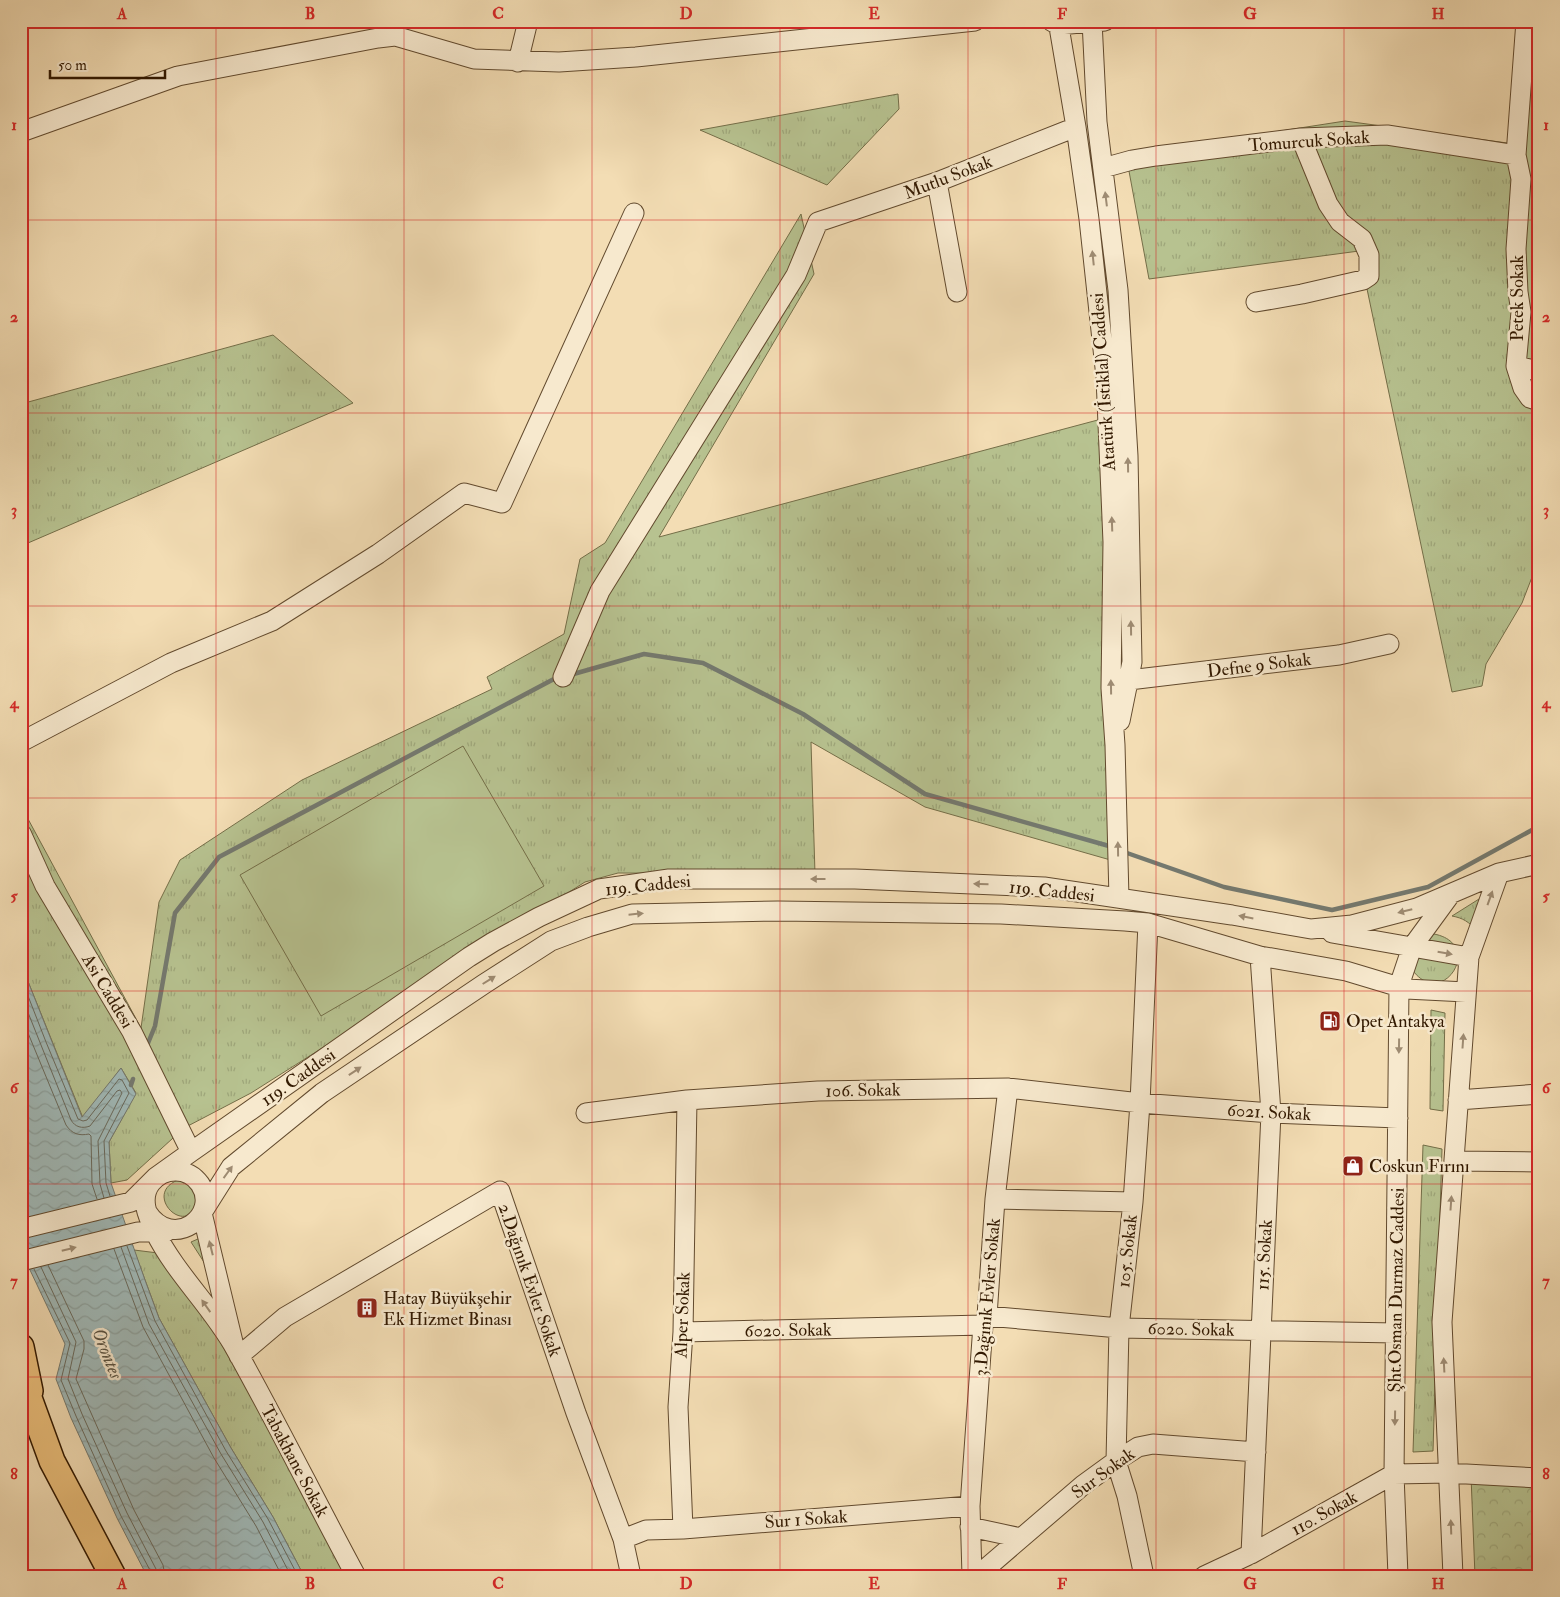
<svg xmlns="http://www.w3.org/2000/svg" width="1560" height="1597" font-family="'IM FELL Double Pica',serif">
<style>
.grass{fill:url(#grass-tufts);stroke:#746e48}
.forest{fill:url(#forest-crowns);stroke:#746e48}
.pitch{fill:#b7c290;stroke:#746e48}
.water{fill:url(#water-waves);stroke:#74796f}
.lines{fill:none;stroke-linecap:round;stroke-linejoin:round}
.shore{stroke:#69695c;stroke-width:1}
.stream{stroke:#74796f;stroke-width:4.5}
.minor-casing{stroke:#624a2e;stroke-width:21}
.major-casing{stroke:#321901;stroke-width:28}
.minor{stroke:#f7e9ce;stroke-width:19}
.major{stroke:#eabe7a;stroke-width:25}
.oneway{fill:#9e8b72}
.grid{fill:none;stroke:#d62828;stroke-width:1;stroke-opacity:0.55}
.labels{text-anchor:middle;stroke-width:5;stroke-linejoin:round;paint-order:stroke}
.street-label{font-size:18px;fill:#321901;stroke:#f7e9ce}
.poi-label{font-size:18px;fill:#321901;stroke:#f7e9ce;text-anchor:start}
.water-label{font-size:19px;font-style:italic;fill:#585141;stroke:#f7e9ce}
.neatline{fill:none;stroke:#d62828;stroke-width:2}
.grid-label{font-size:16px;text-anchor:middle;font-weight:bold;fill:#d62828}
</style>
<defs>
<pattern id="grass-tufts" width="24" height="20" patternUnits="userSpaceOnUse" patternTransform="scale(1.25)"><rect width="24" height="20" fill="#b7c290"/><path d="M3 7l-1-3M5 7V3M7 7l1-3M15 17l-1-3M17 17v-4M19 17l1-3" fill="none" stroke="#9ea67a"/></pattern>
<pattern id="forest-crowns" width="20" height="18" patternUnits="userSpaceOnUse" patternTransform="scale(1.25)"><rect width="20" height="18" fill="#b7c290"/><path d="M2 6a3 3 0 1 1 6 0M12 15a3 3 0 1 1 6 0" fill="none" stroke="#9ea67a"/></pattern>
<pattern id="water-waves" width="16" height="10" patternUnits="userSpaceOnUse" patternTransform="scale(1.25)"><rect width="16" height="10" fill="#a0b9b8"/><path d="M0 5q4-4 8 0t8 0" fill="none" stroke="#8a9e9c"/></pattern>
</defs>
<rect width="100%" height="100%" fill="#f3ddb4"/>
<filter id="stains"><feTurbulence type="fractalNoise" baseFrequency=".004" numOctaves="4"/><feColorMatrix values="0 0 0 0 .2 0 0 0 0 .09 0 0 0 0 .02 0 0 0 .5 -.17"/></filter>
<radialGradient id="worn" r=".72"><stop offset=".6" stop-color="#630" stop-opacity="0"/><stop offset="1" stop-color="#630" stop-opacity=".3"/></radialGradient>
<path class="grass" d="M1524,86L1539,87V559L1522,603L1486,664L1482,686L1452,692L1359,251L1149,279L1126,155L1345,121L1522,145Z
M898,94L899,109L827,185L700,130Z
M801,214L814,274L659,537L1109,417L1114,861L925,807L811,742L815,874L618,873L585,882L251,1093L184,1128L127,1180L111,1183L109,1142L136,1093L121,1068L83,1118L21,964V806L141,1028L159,902L180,860L302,780L492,689L487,677L564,634L580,559L605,543Z
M273,335L353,403L21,546V404Z
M1487,894L1476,930C1469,922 1463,918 1452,916Z
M1434,934C1486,944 1441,1013 1411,968L1426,935Z
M1431,1010L1445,1013L1443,1111L1430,1109Z
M1423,1145L1442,1149L1433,1451L1413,1452Z
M178,1180H184L200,1197C198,1201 196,1207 193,1211C179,1230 145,1193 178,1180Z
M207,1235L222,1290L191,1242Z
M134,1250L158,1253L187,1285L237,1371L348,1576H304L273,1517L231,1448L159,1318Z"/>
<path class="forest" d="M1471,1476L1539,1477V1576H1475Z"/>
<path class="pitch" d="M463,746L544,886L321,1016L240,875Z"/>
<path class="water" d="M21,964L82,1117L121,1068L136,1094L109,1142L111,1183L145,1280L159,1318L231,1448L273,1517L304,1576H147L117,1518L71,1418L56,1379L65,1344L21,1251Z"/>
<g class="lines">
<path class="shore" d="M21,978L46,1042L78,1119L83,1121L87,1120L119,1079L122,1080L129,1093L104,1141L106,1183L110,1196
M21,995L71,1120C75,1127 82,1129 90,1126L117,1091L120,1090L122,1093L98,1141L100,1184L104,1198
M21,1016L66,1125C72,1134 79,1136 89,1134L91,1136L92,1184L97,1199
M127,1246L155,1321L226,1451L268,1519L298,1576
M121,1247L149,1324L221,1454L263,1522L291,1576
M114,1249L143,1327L214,1458L256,1526L282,1576
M48,1265L84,1341V1349L76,1379L134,1510L163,1565L165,1576
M41,1267L76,1342L68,1379L82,1414L127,1513L156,1569L158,1576
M34,1269L70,1343L61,1380L76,1416L121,1516L151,1572V1576"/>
<path class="stream" d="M570,675L644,654L703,663L803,714L925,794L1109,846
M1127,853L1224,887L1332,910L1428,887L1532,830L1539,832
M146,1048L155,1026L175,913L219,857L552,680L558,678
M131,1085L133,1079"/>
<g class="minor-casing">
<path id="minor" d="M1051,21L1058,25L1105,21
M1058,21L1076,127L1089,219L1106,377L1113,542L1111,688L1115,745L1119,898
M1092,21L1097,122L1118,290L1128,456L1132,662L1120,721
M1526,21L1516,155L1521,179L1516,249L1518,292L1521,312L1516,366L1523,388L1530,398L1539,401
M518,62L528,21
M21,132L178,76L378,38L395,36L474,59L559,62L636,57L975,21
M1103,168L1132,160L1156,156L1301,138L1387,135L1516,155
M937,182L957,292
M1256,302L1302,294L1363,280L1369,276V255L1362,239L1340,222L1328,204L1301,138
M1516,366L1539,371
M563,677L600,591L796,275L818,222L937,182L1076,127
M1129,680L1339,655L1389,644
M21,742L171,663L272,621L378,554L464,493L502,503L634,213
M21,833L45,886L132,1032L191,1152
M1332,933L1469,957
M1458,1100L1539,1094
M586,1113L687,1100L818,1091L1008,1088L1140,1103L1271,1113L1398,1118
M1454,1161L1539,1162
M995,1199L1133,1202
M147,1212C173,1252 221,1215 200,1184C188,1167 164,1167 151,1183C139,1198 148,1217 155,1232C176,1274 212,1307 235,1348C277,1423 315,1500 356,1576
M21,1229L131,1202L156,1177L191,1152L469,957L493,942L539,917L599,889L669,879H855L1044,887L1232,915L1311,929L1352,925L1417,908L1499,873L1539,864
M21,1261L138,1232H166
M987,1316L1119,1328L1396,1333
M683,1332L983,1325
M234,1346L202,1213L231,1167L322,1093L484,984L551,941L588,927L632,914L778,911L1001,914L1125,921L1148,923L1260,956L1346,971L1406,989L1466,992
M239,1356L285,1317L500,1191L576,1413L623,1539L631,1576
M970,1527L1021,1538
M683,1529L678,1407L683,1332L687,1100
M623,1539L646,1530L683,1529L970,1506
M1251,1554L1271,1113L1260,956
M972,1576L970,1506L983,1325L987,1316L995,1199L1008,1088
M977,1576L1083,1485L1116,1461L1138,1447L1153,1444L1256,1452
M1144,1576L1127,1496L1116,1461L1119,1328L1133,1202L1140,1103L1148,923
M1204,1576L1251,1554L1394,1474L1448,1473L1539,1478
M1398,1576L1394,1474L1399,986L1412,947L1450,895
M1453,1576L1442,1322L1469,957L1499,873"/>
</g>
<g class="major-casing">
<path id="major" d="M21,1347L30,1391
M21,1376L52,1461L113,1576"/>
</g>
<use href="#minor" class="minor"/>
<use href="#major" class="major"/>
</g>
<defs><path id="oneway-solid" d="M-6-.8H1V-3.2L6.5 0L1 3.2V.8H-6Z" transform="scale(1.25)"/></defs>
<g class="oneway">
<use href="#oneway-solid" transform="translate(1106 199) rotate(-97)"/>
<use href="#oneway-solid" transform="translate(1093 258) rotate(-96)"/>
<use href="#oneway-solid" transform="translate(1128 465) rotate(-91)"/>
<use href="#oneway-solid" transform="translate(1112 524) rotate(-92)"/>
<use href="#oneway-solid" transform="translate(1131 628) rotate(-91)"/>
<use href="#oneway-solid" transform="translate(1111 687) rotate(-91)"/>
<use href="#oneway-solid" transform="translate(1118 849) rotate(-91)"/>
<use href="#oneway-solid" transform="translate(818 879) rotate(-180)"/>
<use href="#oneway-solid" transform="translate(981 884) rotate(-178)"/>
<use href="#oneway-solid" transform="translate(1490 898) rotate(-70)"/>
<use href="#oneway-solid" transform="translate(1405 911) rotate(166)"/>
<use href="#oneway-solid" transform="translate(636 914) rotate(-6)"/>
<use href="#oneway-solid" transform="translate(1246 917) rotate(-169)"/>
<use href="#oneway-solid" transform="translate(1445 953) rotate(10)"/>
<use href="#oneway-solid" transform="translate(489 980) rotate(-32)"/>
<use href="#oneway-solid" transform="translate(1463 1041) rotate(-86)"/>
<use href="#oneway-solid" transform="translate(1399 1046) rotate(91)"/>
<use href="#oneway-solid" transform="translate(355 1071) rotate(-34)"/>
<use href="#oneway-solid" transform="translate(228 1172) rotate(-54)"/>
<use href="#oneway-solid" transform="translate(1451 1203) rotate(-86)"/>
<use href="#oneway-solid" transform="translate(211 1248) rotate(-104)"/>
<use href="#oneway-solid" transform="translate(69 1249) rotate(-14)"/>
<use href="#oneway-solid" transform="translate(206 1306) rotate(-125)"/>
<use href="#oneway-solid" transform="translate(1444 1365) rotate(-93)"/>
<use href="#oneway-solid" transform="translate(1395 1418) rotate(91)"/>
<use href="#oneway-solid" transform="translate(1451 1527) rotate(-92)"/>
</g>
<path class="grid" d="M216,21V1576M404,21V1576M592,21V1576M780,21V1576M968,21V1576M1156,21V1576M1344,21V1576M21,220H1539M21,413H1539M21,606H1539M21,798H1539M21,991H1539M21,1184H1539M21,1377H1539"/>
<defs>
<g id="fuel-square" transform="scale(1.125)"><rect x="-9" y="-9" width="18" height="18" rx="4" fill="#8f2418" stroke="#f7e9ce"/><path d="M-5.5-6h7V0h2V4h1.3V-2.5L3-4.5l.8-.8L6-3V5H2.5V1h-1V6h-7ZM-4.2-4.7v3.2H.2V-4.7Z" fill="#fff"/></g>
<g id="shop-square" transform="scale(1.125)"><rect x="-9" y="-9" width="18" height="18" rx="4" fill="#8f2418" stroke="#f7e9ce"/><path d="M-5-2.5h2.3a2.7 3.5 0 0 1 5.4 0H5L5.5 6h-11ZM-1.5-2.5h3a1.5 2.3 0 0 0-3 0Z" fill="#fff"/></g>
<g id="building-square" transform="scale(1.125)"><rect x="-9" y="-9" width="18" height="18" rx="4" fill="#8f2418" stroke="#f7e9ce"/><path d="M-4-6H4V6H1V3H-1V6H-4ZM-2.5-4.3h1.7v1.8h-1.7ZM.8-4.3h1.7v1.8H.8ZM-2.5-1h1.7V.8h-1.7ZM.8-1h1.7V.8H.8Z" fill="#fff"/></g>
</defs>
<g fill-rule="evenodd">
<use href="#fuel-square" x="1330" y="1021"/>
<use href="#shop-square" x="1353" y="1166"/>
<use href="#building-square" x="367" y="1308"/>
</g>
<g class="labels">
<g class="street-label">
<text transform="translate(1309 141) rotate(-4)" y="6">Tomurcuk Sokak</text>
<text transform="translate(948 177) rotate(-21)" y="6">Mutlu Sokak</text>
<text transform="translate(1517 298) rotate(-90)" y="6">Petek Sokak</text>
<text transform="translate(1103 382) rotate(-94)" y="6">Atatürk (İstiklal) Caddesi</text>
<text transform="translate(1259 665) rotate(-7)" y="6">Defne 9 Sokak</text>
<text transform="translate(648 885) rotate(-6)" y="6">119. Caddesi</text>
<text transform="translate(1052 891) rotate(6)" y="6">119. Caddesi</text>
<text transform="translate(108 991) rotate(59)" y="6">Asi Caddesi</text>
<text transform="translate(298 1077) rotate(-35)" y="6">119. Caddesi</text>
<text transform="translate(863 1090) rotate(-1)" y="6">106. Sokak</text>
<text transform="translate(1269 1112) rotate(3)" y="6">6021. Sokak</text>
<text transform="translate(1127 1251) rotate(-84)" y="6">105. Sokak</text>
<text transform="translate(1264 1255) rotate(-87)" y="6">115. Sokak</text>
<text transform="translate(530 1280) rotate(71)" y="6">2.Dağınık Evler Sokak</text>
<text transform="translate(1396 1290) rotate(-89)" y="6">Şht.Osman Durmaz Caddesi</text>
<text transform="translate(987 1297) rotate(-85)" y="6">3.Dağınık Evler Sokak</text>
<text transform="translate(682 1315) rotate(-88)" y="6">Alper Sokak</text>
<text transform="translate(1191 1329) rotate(1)" y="6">6020. Sokak</text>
<text transform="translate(788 1330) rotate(-1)" y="6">6020. Sokak</text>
<text transform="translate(295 1461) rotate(62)" y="6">Tabakhane Sokak</text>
<text transform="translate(1103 1473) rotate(-36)" y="6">Sur Sokak</text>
<text transform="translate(1324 1513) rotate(-29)" y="6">110. Sokak</text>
<text transform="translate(806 1519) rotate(-4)" y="6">Sur 1 Sokak</text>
</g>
<g class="poi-label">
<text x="1346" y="1027">Opet Antakya</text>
<text x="1369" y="1172">Coskun Fırını</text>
<text x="383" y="1304">Hatay Büyükşehir<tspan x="383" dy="21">Ek Hizmet Binası</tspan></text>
</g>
<g class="water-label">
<text transform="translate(108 1353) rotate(68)" y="7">Orontes</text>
</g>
</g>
<rect width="1560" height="1597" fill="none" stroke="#f3ddb4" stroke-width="55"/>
<path d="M50 70v8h115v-8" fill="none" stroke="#321901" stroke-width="2.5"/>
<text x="58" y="70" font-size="15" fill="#321901" stroke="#f7e9ce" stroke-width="4" paint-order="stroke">50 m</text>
<rect x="28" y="28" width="1504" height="1542" class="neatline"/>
<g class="grid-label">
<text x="122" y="19">A</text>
<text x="310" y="19">B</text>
<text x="498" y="19">C</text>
<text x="686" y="19">D</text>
<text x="874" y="19">E</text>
<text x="1062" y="19">F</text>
<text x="1250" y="19">G</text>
<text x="1438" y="19">H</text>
<text x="14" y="130">1</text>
<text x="1546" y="130">1</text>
<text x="14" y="322">2</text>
<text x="1546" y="322">2</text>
<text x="14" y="515">3</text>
<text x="1546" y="515">3</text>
<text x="14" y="708">4</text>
<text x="1546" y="708">4</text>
<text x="14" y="901">5</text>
<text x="1546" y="901">5</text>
<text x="14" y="1093">6</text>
<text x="1546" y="1093">6</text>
<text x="14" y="1286">7</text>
<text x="1546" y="1286">7</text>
<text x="14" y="1479">8</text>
<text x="1546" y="1479">8</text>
<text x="122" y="1589">A</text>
<text x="310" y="1589">B</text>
<text x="498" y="1589">C</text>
<text x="686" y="1589">D</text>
<text x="874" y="1589">E</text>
<text x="1062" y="1589">F</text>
<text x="1250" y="1589">G</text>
<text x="1438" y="1589">H</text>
</g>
<rect width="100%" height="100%" filter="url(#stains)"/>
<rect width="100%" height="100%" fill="url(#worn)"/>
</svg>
